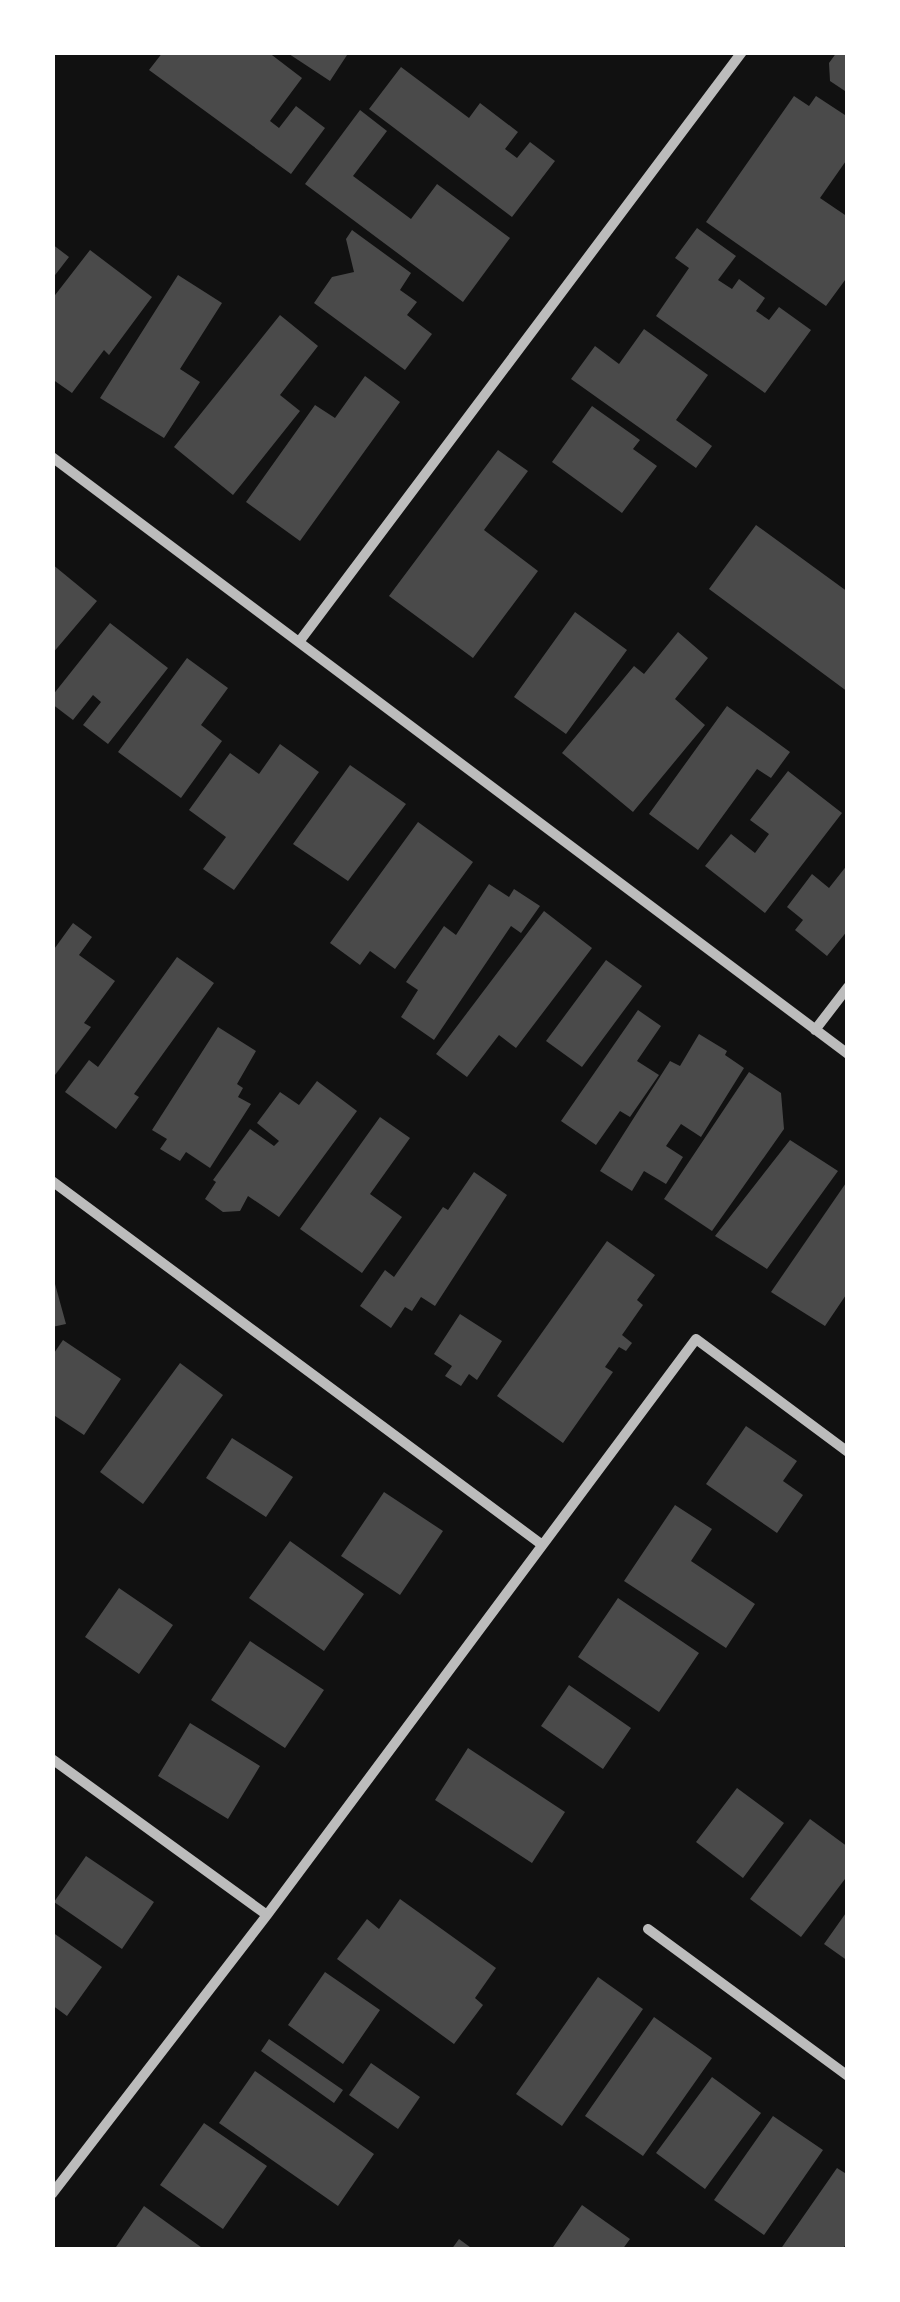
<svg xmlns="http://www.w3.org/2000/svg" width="900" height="2302" font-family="'Varela Round',sans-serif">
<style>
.building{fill:#4a4a4a}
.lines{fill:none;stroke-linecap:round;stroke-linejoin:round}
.minor{stroke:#bcbcbc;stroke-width:10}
</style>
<rect width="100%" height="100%" fill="#111"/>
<path class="building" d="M163,52H268L302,78L270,121L279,128L296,106L325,128L291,174L149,70Z
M286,52H349L330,81Z
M837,52H848V93L830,81L829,63Z
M401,67L469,118L480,103L518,132L505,149L517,158L530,142L555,161L512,217L369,109Z
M794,96L809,106L816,96L848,117V158L820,198L848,217V276L826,306L706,222Z
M360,110L387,131L353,176L411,219L437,184L510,238L463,302L305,184Z
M697,228L736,256L718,280L732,289L739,279L765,298L756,311L769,320L779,307L811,330L765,393L656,316L689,268L675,258Z
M352,230L411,273L400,290L417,302L407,315L432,334L405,370L314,303L332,277L354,272L346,239Z
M52,244L69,257L52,279Z
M90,250L152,297L109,355L104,350L72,393L52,379V299Z
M178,275L222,303L180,369L200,382L164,438L100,398Z
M280,315L318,346L280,395L300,411L233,495L174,447Z
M644,329L708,375L676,420L712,446L696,468L571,379L595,346L619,364Z
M365,376L400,402L300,541L246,502L315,405L335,418Z
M592,406L640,440L633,449L657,466L622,513L552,462Z
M498,450L528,471L484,530L538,571L473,658L389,596Z
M756,525L848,592V692L709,589Z
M52,564L97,601L52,654Z
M575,612L627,650L566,734L514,697Z
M110,623L168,668L108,744L83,725L101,702L93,695L73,720L52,704V696Z
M678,632L708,658L675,699L705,725L633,812L562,753L634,666L644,674Z
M187,658L228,688L201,725L222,741L181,798L118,752Z
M727,706L790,752L771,778L757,769L698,850L649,814Z
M280,744L319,772L234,890L203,869L226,837L189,810L230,753L259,774Z
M350,765L406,804L348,881L293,844Z
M788,771L842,813L765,913L705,866L731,834L755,853L769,834L750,820Z
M418,822L473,862L395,969L370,951L360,965L330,943Z
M848,864V930L827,956L795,930L803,920L787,907L812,874L829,888Z
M489,884L509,897L514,889L540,906L521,933L511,926L434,1040L401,1017L418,990L406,982L444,926L456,935Z
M544,911L592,948L516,1048L499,1035L467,1077L436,1054Z
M73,923L92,937L79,955L115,981L84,1023L91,1027L52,1079V952Z
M177,957L214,983L134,1094L139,1097L116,1129L65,1092L89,1060L98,1067Z
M606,960L642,986L582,1067L546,1041Z
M638,1010L661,1026L637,1061L659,1075L630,1117L620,1111L596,1145L561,1121Z
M218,1027L256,1051L237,1084L243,1088L238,1097L251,1104L210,1168L186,1152L180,1161L160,1149L167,1139L152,1130Z
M699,1034L727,1051L725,1055L744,1068L701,1137L681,1124L666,1146L683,1157L666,1184L644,1171L632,1191L600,1171L670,1061L680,1066Z
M749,1072L781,1093L784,1129L712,1231L664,1199Z
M317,1081L357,1111L279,1217L248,1196L240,1211L223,1212L205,1199L216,1182L213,1180L250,1129L274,1146L279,1141L257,1123L280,1092L299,1105Z
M380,1117L410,1138L370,1194L402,1217L362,1273L300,1229Z
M790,1140L838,1171L767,1269L715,1236Z
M474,1172L507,1195L435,1306L421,1297L412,1311L405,1307L391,1328L360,1306L385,1270L394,1277L443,1207L448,1210Z
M848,1180V1292L825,1326L771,1292Z
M607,1241L655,1275L637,1300L643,1305L622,1335L632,1343L626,1351L619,1347L605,1367L613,1372L563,1443L497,1396Z
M52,1273L66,1324L52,1327Z
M460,1314L502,1341L477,1380L469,1374L461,1386L445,1376L452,1366L434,1354Z
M63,1340L121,1379L84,1435L52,1414V1356Z
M180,1363L223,1395L143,1504L100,1472Z
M746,1426L797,1461L783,1481L803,1495L777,1533L706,1484Z
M232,1438L293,1477L266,1517L206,1478Z
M384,1492L443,1531L400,1595L341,1556Z
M675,1505L712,1529L691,1561L755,1604L726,1648L624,1581Z
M290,1541L364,1594L324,1651L249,1598Z
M119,1588L173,1625L139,1674L85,1637Z
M618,1598L699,1653L659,1712L578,1657Z
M250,1641L324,1690L285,1748L211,1700Z
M569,1685L631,1728L603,1769L541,1726Z
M190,1723L260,1766L228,1819L158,1776Z
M468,1748L565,1812L532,1863L435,1800Z
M737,1788L784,1823L743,1878L696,1842Z
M810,1819L848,1847V1875L801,1937L750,1899Z
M86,1856L154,1902L122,1949L54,1902Z
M400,1899L496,1968L475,1998L483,2005L454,2044L337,1959L367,1919L379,1929Z
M848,1910V1961L824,1944Z
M52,1932L102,1967L67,2016L52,2005Z
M325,1972L380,2010L343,2064L288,2025Z
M598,1977L643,2009L562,2126L516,2094Z
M654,2017L712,2058L643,2156L585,2116Z
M269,2039L343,2090L334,2103L261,2051Z
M371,2063L420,2097L398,2129L349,2095Z
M255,2071L374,2154L338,2206L219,2123Z
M712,2077L761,2113L705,2189L656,2153Z
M773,2116L823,2150L764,2235L714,2200Z
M204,2123L267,2166L223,2229L160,2185Z
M837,2168L848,2175V2241L842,2250H780Z
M582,2205L630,2239L622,2250H551Z
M144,2206L205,2250H114Z
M459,2239L474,2250H451Z"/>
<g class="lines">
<path class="minor" d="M52,457L848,1054
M299,642L742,52
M815,1030L848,987
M52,1181L541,1544
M52,1759L267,1915
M648,1929L848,2076
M52,2194L267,1915L696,1339L848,1452"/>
</g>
<rect width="900" height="2302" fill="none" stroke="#ffffff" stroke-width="110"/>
</svg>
